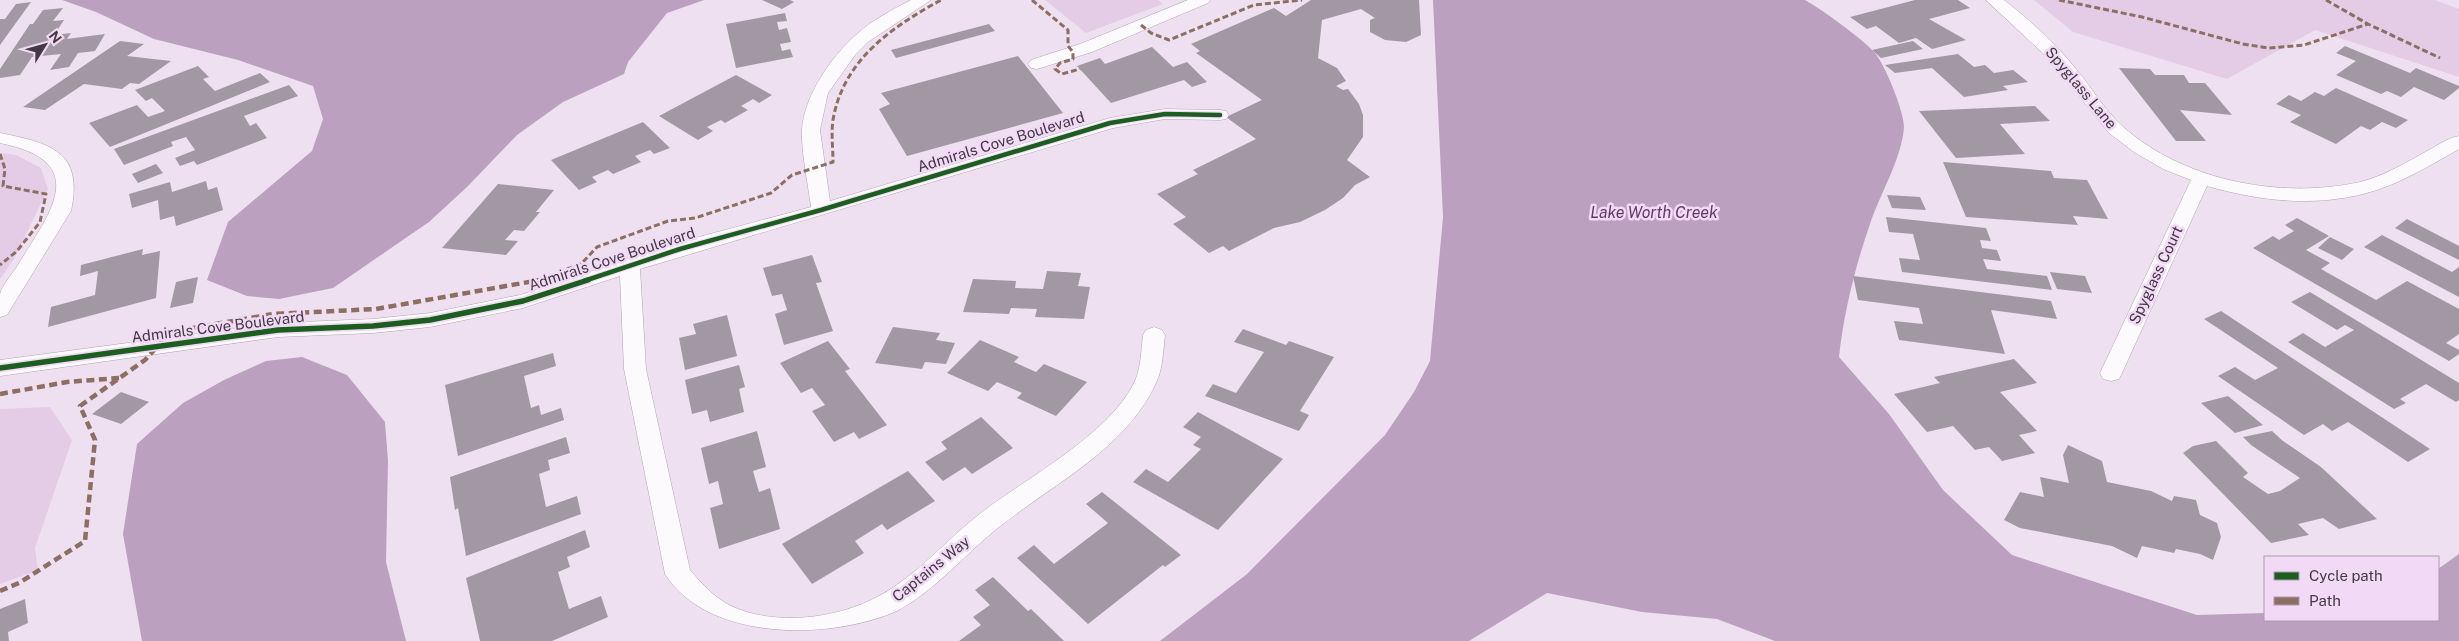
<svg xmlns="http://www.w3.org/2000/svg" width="2459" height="641" font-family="'Public Sans',sans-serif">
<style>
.green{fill:#e4cce7}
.water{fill:#bca0c0}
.building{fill:#a298a4}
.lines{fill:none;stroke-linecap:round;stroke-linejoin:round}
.minor-casing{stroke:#b0a6b1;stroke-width:1}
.minor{fill:#fcfafd;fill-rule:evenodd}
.quiet-far1{stroke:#8d6e63;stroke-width:3;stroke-dasharray:6 3;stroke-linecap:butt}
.quiet{stroke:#8d6e63;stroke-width:4.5;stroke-dasharray:8 4.5;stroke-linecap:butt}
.cycleway-far1-casing{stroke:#f2daf6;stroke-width:7}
.cycleway-casing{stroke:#f2daf6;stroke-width:9}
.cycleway-far1{stroke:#1b5e20;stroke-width:4.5}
.cycleway{stroke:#1b5e20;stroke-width:5.5}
.labels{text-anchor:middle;stroke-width:5;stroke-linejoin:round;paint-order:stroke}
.street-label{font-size:15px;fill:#423943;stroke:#f2daf6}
.water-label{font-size:16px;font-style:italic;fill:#64386b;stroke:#f2daf6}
</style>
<rect width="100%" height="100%" fill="#eee0f0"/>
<path class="green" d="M1045,0H1158L1163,4L1086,33Z
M2034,0H2435L2459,9V77L2315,30L2227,79L2073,32Z
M0,153L16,155L41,168L48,189L14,259L0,279Z
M50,407L72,440L35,548L38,570L0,584V409Z"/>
<path class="water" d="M62,0H704L667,13L628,62L624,74L563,102L517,135L467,187L429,222L333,288L279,299L247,296L207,280L228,222L312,151L323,119L313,86L238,60L154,39L96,12Z
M1433,0H1805C1821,9 1863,39 1875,53C1885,65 1904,111 1904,127C1902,158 1880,194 1870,224C1855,267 1844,312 1839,357L1889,414L1943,490L2012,555L2197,615L2265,613V620H2438V569L2459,554V641H1775L1717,619L1642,612L1547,593L1469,641H1160L1247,574L1385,435L1414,392L1430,361L1443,217Z
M302,357L347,375L385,422L388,461L386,562L406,641H142L123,534L137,444L183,403L224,380L266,361Z"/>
<path class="building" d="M762,0H790L794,2L782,9Z
M1311,0H1419L1421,35L1406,42L1385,40L1370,32V20L1375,18L1361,9L1322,20L1318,58L1337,68L1346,81L1336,86L1343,90L1348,89L1359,104L1363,115V137L1347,160L1370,177L1355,185L1343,198L1325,210L1300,222L1274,228L1229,251L1223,246L1209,253L1173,224L1186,217L1157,194L1198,174L1193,170L1256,139L1226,117L1262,100L1196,53L1200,51L1191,44L1274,8L1286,16Z
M1915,0H1958L1970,8L1929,19L1966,40L1932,49L1916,38L1899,43L1876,26L1867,29L1850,17Z
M31,2L0,45V19H5L16,4Z
M63,8L53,21L64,20L54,35L71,33L67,39L105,34L95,51L78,53L69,67L50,70L61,54L32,57L20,75L0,78V69L30,24H33L43,10Z
M785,13L787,21L777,22L779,30L787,28L791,42L780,44L782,51L790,49L793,57L736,68L726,24Z
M989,24L995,31L896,58L891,50Z
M120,41L144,44L127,56L171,61L139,84L130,83L122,89L84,84L45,110L23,107Z
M1913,41L1923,49L1881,58L1872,50Z
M2345,46L2410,73L2416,68L2459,86V88L2444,100L2414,87L2401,97L2387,91L2381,94L2336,75L2356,61L2336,53Z
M1152,47L1173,67L1187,62L1207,82L1192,87L1184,80L1111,103L1077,66L1100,58L1105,64Z
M1958,54L1974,67L1985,65L1994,73L2013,70L2028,82L2003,86L2008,90L1964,97L1932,68L1895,73L1885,65Z
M1018,56L1063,113L907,156L879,109L890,104L881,93Z
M198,66L209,77L203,79L215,91L260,73L270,82L110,147L89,123L137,105L148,117L165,111L152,98L146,101L135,90Z
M2119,68L2150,69L2155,75H2184L2189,83H2205L2232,115L2180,110L2206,141H2176Z
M736,75L772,95L759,103L753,99L741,106L748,110L725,123L721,120L707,127L713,131L698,140L659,116Z
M289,85L298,96L244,116L250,126L256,123L267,138L197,165L194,161L180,166L175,158L195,150L186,137L171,142L173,146L124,165L114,149Z
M2336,88L2408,120L2396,128L2382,122L2370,130L2361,126L2336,144L2290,122L2301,115L2276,104L2289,95L2301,101L2315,92L2324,96Z
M2035,106L2050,121L2000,124L2025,154L1956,158L1919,111Z
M643,122L670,148L654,154L650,150L635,156L641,162L613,174L608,170L592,177L597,182L579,190L551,160Z
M1943,162L2051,171L2054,178L2087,180L2108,219L2073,216L2078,225L1966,217Z
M156,164L163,173L138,183L132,174Z
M206,181L208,190L217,187L223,210L176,226L174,216L160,220L158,200L132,208L129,194L170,182L172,192Z
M498,184L554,190L536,212H540L524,231L514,230L505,240L518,241L506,255L442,248Z
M1887,195L1920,197L1926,210L1892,208Z
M1886,217L1986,228L1991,241L1980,240L1982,248L1997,250L2001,261L1983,259L1987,269L2047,276L2052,290L1902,272L1899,258L1920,260L1913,234L1889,232Z
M2297,218L2329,236L2306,250L2330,263L2321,269L2376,300L2407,281L2459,309V334L2446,343L2459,350V354L2449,361L2253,248L2273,236L2279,240L2294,231L2285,225Z
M2407,219L2459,246V260L2395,228Z
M2382,235L2452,272L2459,267V297L2364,247Z
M2330,237L2354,249L2342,260L2318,248Z
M143,249L142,255L160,251L156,298L48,327L51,307L95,295L98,271L80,276L81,265Z
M812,255L822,282L816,283L833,331L784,345L775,314L787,310L782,294L772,296L763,268Z
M1047,271L1081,273L1078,286L1090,287L1084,319L1035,317L1037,309L1011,308L1009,314L963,312L973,279L1016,281L1015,288L1043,289Z
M2050,272L2085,276L2092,293L2057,289Z
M1853,276L2051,301L2057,319L1991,310L2005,354L1899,340L1894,321L1923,324L1919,308L1858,300Z
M198,277L193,303L170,308L176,282Z
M2310,292L2459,383V400L2456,402L2426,384L2400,399L2406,403L2394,409L2288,342L2303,333L2325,347L2354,330L2345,325L2337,330L2291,302Z
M2221,311L2430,449L2408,462L2348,422L2332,431L2323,424L2304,435L2218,376L2235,367L2255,380L2278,368L2204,319Z
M727,315L737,356L685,370L679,338L696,334L693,324Z
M893,327L940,333L936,340L955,343L946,364L925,362L922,369L875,363Z
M1243,329L1286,345L1289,341L1334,357L1300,411L1309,415L1299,431L1205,396L1213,384L1236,393L1264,352L1234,342Z
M980,340L1019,357L1014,362L1036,372L1044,364L1087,382L1056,416L1017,398L1022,393L997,382L988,391L947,373Z
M828,341L850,369L845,371L887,425L859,439L854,432L834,442L812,411L825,405L812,388L801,393L780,363Z
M553,353L556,366L524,376L531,408L539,405L541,415L561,408L564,420L458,456L445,385Z
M2014,359L2037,383L2000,392L2037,431L2019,435L2035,453L2002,461L1989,447L1975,450L1953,426L1927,432L1894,394L1940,383L1934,377Z
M739,365L745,387L739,389L744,412L710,422L707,410L692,414L685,380Z
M121,392L149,402L121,424L92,414Z
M2228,396L2263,425L2235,433L2201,403Z
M1198,412L1283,459L1218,530L1133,482L1146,469L1168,482L1201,449L1193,445L1201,437L1183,427Z
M981,417L1013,448L972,474L965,467L943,481L925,462L947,449L941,442Z
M757,431L766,467L753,471L759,492L770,488L780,529L719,549L710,508L723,504L718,481L709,484L701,448Z
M2272,431L2283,441L2321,467L2377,519L2339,529L2323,518L2298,524L2309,535L2271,543L2183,453L2193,446L2216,441L2248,473L2243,477L2268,494L2280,491L2300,478L2251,445L2243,437Z
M566,437L570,453L548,460L550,470L539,474L546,507L577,496L581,514L466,556L458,508L455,510L450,477Z
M2068,445L2102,461L2107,482L2151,491L2172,501L2174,496L2196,500L2200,515L2217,523L2221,537L2213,560L2200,554L2176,549L2174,553L2142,546L2137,558L2112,546L2020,528L2004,520L2020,492L2044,497L2040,477L2069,483L2063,455Z
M908,471L935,501L887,530L882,524L855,541L864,553L812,584L782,544Z
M1102,492L1181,555L1165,567L1163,565L1088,624L1017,558L1034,545L1054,564L1108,523L1086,504Z
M585,530L590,547L567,557L570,567L558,572L569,609L601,596L608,617L552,641H480L466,578Z
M993,577L1028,611L1031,609L1064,641H959L981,625L973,617L990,605L975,590Z
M25,599L28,623L8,632L9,641H0V609Z"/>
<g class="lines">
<g class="minor-casing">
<path id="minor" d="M911,0H931L868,42L855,55L828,93L820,130L830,201L1110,118L1165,109L1220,110L1226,111L1229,115L1226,119L1220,120L1165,119L1113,128L640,269L646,369L690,570C701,583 713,596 729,605C774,627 837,619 879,596C918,575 947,539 982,512C1028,477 1108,435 1134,383C1141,369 1141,351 1143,335L1146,330L1154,327L1162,330L1165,335C1163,351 1163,369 1156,383C1126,449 1053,484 999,527C965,554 936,590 897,611C828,641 707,641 665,574L624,369L620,276L523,308L430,327L373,333L278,337L0,376V360L278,323L373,319L430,313L520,295L673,244L811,207C808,184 801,151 802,130C804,96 831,57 856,35C872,20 892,10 911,0Z
M1188,0H1210L1208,3L1092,52L1037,69L1031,68L1028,64L1031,60L1080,44Z
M1986,0H2004C2031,21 2056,44 2077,70C2091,87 2102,106 2117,121C2177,180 2280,200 2360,182C2384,176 2407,162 2429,150C2438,145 2448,138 2459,136V149C2436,162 2413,176 2388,186C2329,209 2266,203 2207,186L2122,373L2119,379L2111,381L2103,379L2100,373L2191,180L2163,169L2134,152L2109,133L2049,59Z
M0,133C50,143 84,151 71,211L7,315L0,317C0,310 0,301 0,294C2,286 11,275 16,268C49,214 94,162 0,143Z"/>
</g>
<use href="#minor" class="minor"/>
<path class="quiet-far1" d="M1032,0L1068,30V46L1073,52V59L1060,63L1055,69L1062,74L1080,69
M2059,0L2142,17L2243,44L2268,48L2304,45L2368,24L2440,58
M2326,0L2368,24
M1141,25L1151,33L1169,40L1254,5L1302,0
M0,154L5,169L3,186L46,194L40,222L17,251L0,265
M533,281L543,279L582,263L597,247L668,221L695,218L771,193L792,175L833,162C833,148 831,134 833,120C843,60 892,27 941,0"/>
<path class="quiet" d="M0,394L67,382L119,378
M0,591L19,583L85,541L95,440L80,406L145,360L170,332L273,314L376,309L540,280"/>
<g class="cycleway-far1-casing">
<path id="cycleway-far1" d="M584,281L680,249L821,210L1110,123L1165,114L1220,115"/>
</g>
<g class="cycleway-casing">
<path id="cycleway" d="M0,368L278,330L373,326L430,320L523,301L588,280"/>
</g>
<use href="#cycleway-far1" class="cycleway-far1"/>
<use href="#cycleway" class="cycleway"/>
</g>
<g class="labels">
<g class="street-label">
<text transform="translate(2081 88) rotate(50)" y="5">Spyglass Lane</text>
<text transform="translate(1001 142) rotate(-17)" y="5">Admirals Cove Boulevard</text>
<text transform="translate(612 259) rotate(-18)" y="5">Admirals Cove Boulevard</text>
<text transform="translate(2156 275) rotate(-65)" y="5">Spyglass Court</text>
<text transform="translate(218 327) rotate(-7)" y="5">Admirals Cove Boulevard</text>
<text transform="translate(931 569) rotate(-39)" y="5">Captains Way</text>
</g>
<g class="water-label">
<text x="1654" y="218">Lake Worth Creek</text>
</g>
</g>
<rect x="2264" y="556" width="175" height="65" fill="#f2daf6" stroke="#ac9aae"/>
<rect x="2274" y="572" width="25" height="8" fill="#1b5e20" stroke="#ac9aae"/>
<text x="2309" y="581" font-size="15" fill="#423943">Cycle path</text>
<rect x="2274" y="597" width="25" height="8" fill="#8d6e63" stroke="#ac9aae"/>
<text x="2309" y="606" font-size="15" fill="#423943">Path</text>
<g transform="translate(45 45) rotate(53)" stroke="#f2daf6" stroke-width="4" paint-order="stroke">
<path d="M0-4L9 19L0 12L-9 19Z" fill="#423943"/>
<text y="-8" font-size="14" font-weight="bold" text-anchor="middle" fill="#423943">N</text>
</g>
</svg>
